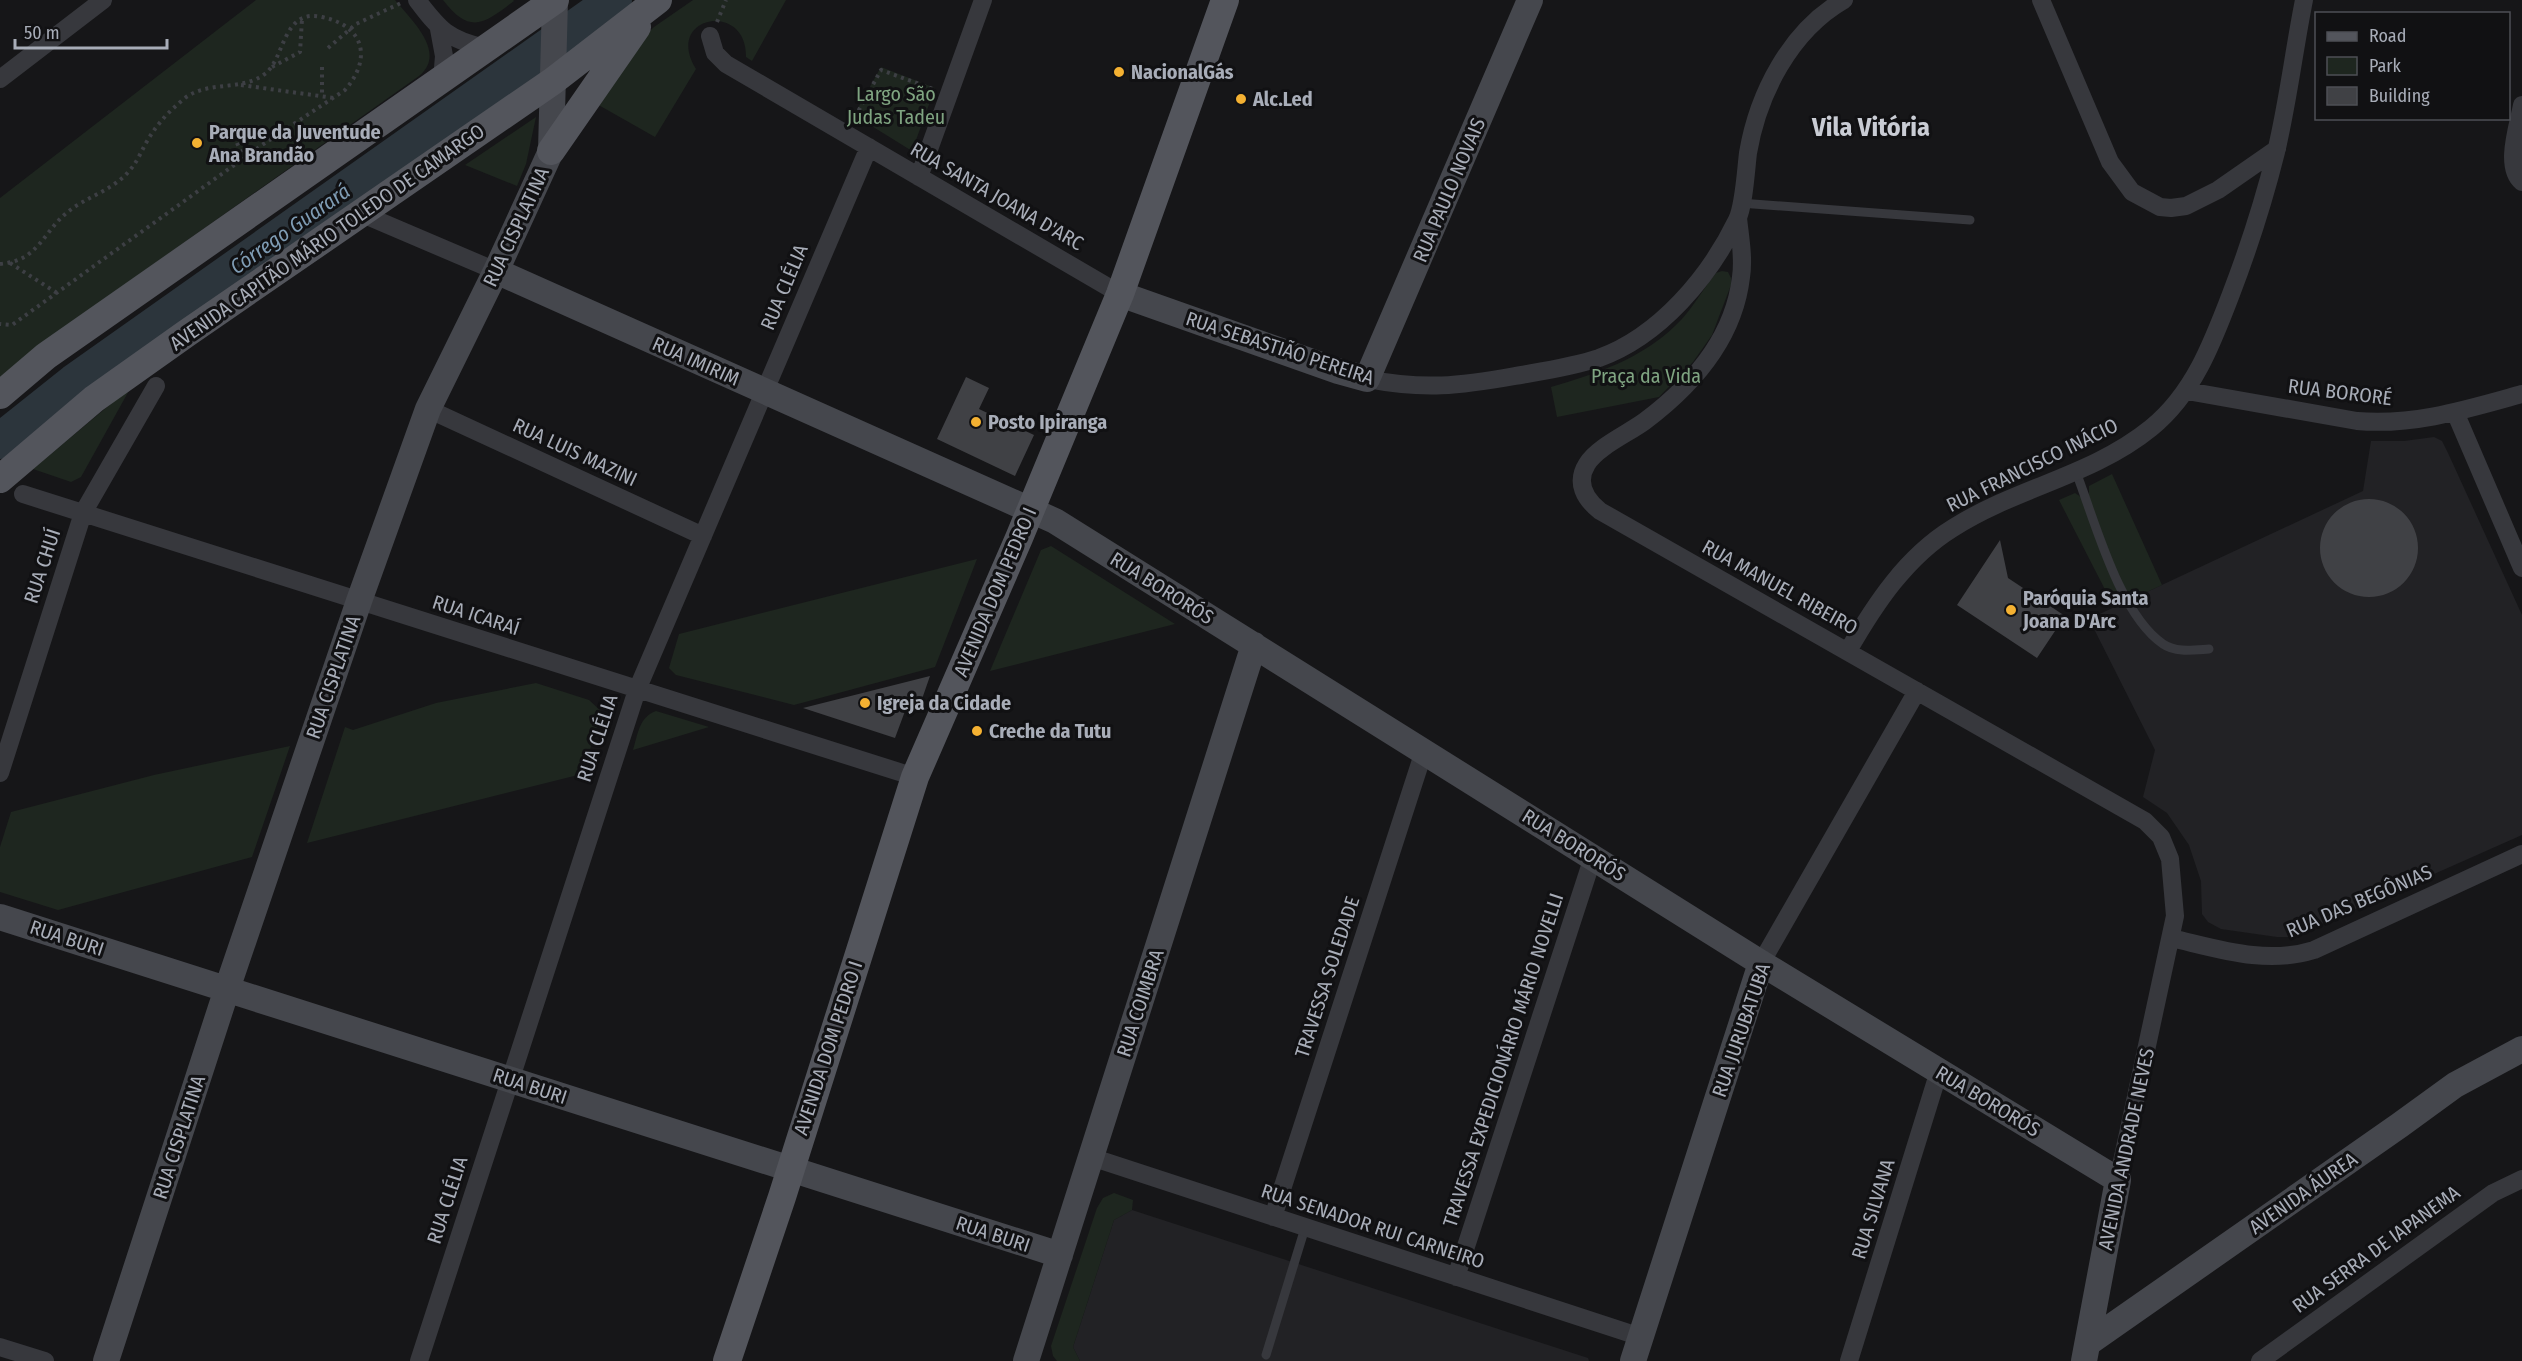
<svg xmlns="http://www.w3.org/2000/svg" width="2522" height="1361" font-family="'Fira Sans Condensed',sans-serif">
<style>
.built{fill:#222225}
.green{fill:#1e261f}
.lines{fill:none;stroke-linecap:round;stroke-linejoin:round}
.river{stroke:#2c353c;stroke-width:36}
.building{fill:#404145}
.path{stroke:#3d3f44;stroke-width:4;stroke-dasharray:3 4.5;stroke-linecap:butt}
.lane{stroke:#37383d;stroke-width:9}
.street{stroke:#37383d;stroke-width:18}
.secondary{stroke:#45474d;stroke-width:26}
.primary{stroke:#53555c;stroke-width:28}
.poi-dot{fill:#f4b132;stroke:#111113;stroke-width:2}
.labels{text-anchor:middle;stroke-width:6;stroke-linejoin:round;paint-order:stroke}
.poi-label{font-size:20px;font-weight:bold;fill:#a8adb8;stroke:#111113;text-anchor:start}
.park-label{font-size:20px;fill:#7fa481;stroke:#111113}
.street-label{font-size:20px;fill:#a8adb8;stroke:#111113}
.water-label{font-size:21px;font-style:italic;fill:#7f9cb4;stroke:#111113}
.district-label{font-size:26px;font-weight:bold;fill:#c9ccd4;stroke:#111113}
</style>
<rect width="100%" height="100%" fill="#161618"/>
<path class="built" d="M2434,437L2442,441L2448,453L2522,615V835L2292,937H2277L2221,929L2208,922L2202,914L2201,881L2189,845L2167,813L2143,797L2155,750L2089,619L2363,491L2371,441H2404Z
M1132,1210L1588,1358L1589,1361H1080L1073,1347L1114,1220Z"/>
<path class="green" d="M256,0H395C410,19 448,52 419,76L51,337L0,378V198Z
M443,0H513L514,1C484,24 470,35 443,0Z
M693,0H786L752,61L746,57C747,0 663,16 696,69L655,137L595,103L640,40L654,27Z
M881,67L935,88L912,151L854,115Z
M536,117L526,164L517,186L465,165Z
M1722,271L1728,272L1731,278V285L1712,335L1693,362L1659,397L1557,417L1551,387C1596,374 1641,359 1676,325C1692,310 1702,290 1716,273Z
M131,387L81,477L71,482L33,469Z
M2112,474L2162,585L2114,607L2059,500L2075,493L2081,497L2089,494V486Z
M1051,546L1175,624L990,671L1041,550Z
M977,559L935,667L794,705L676,675L669,668L679,634Z
M536,683L589,700L602,712L582,774L307,843L345,727L353,730L436,703Z
M656,711L709,727L633,750C638,734 639,717 656,711Z
M290,746L252,857L58,910L0,892V847L11,812L154,775Z
M1114,1193L1133,1200L1132,1210L1114,1220L1073,1347L1080,1361H1057L1053,1356L1051,1346L1097,1208L1103,1198Z"/>
<g class="lines">
<path class="river" d="M0,441L74,382L614,0"/>
</g>
<path class="building" d="M966,377L989,388L979,409L1034,435L1015,476L937,439Z
M2320 548a49 49 0 1 1 98 0a49 49 0 1 1-98 0Z
M2000,540L2008,578L2065,616L2037,658L1957,605Z
M930,676L922,699L911,695L895,738L803,708Z"/>
<g class="lines">
<path class="path" d="M717,22L726,0
M328,48L356,24L401,3
M272,67L300,52L302,19
M322,67V97
M241,85L334,98
M855,117L881,70L933,89
M259,128L273,138
M237,143L244,158
M10,263L57,293
M0,264C9,263 18,261 26,256C41,246 50,228 63,216C83,197 112,192 130,170C137,162 141,152 146,143C156,125 169,111 185,98C209,80 242,92 266,73C285,57 283,8 322,17C365,26 372,59 345,90L262,145L12,325L0,324"/>
<path class="lane" d="M1740,203L1970,220
M2076,472C2095,521 2119,614 2163,644C2176,653 2194,650 2209,649
M1266,1355L1305,1228"/>
<path class="street" d="M417,0C439,29 448,40 486,48
M2041,0L2110,162L2132,192L2160,207L2171,208L2186,206L2218,190L2277,149
M439,29L444,56L442,80
M710,36L715,53L726,64L1120,294
M0,79L103,0
M2522,105C2518,127 2504,167 2522,182
M919,177L983,0
M360,213L496,271
M1738,218C1740,237 1744,258 1741,277C1734,338 1693,385 1645,421C1629,433 1597,447 1587,464C1575,483 1585,499 1600,511L2145,821L2161,837L2170,859L2175,916L2118,1180
M1367,379C1424,390 1459,386 1515,376C1543,371 1572,367 1599,358C1660,336 1710,276 1737,220C1744,206 1746,169 1748,153C1758,94 1790,31 1844,0
M2187,391L2357,421C2414,426 2468,409 2522,394
M428,409L703,536
M2455,412L2522,568
M23,494L915,777
M1848,651C1875,604 1906,557 1953,528C2015,488 2092,476 2151,428C2193,394 2212,344 2231,294C2249,247 2264,200 2276,152C2288,102 2294,50 2304,0
M0,773L83,513L156,386
M2171,938C2219,949 2266,965 2314,950L2522,854
M1761,963L1917,691
M1091,1157L1641,1337
M1273,1217L1424,751
M1456,1277L1593,857
M0,1347L45,1361
M419,1361L637,690L869,147
M1849,1361L1939,1071
M2260,1361L2493,1193L2522,1179"/>
<path class="secondary" d="M496,271L1055,521L1761,963L2118,1180L2084,1361
M1120,294L1338,371L1367,379L1530,0
M0,917L1060,1255
M2088,1343L2400,1125L2455,1085L2522,1049
M106,1361L227,989L359,601L428,409L496,271L551,151L555,0
M1026,1361L1254,645
M1633,1361L1761,963"/>
<path class="primary" d="M551,151L637,27
M0,395L46,356L555,0
M0,479L94,399L187,333L553,81L658,0
M727,1361L782,1197L915,777L1019,538L1120,294L1225,0"/>
</g>
<g class="poi-dot">
<circle cx="1119" cy="72" r="6"/>
<circle cx="1241" cy="99" r="6"/>
<circle cx="197" cy="143" r="6"/>
<circle cx="976" cy="422" r="6"/>
<circle cx="2011" cy="610" r="6"/>
<circle cx="865" cy="703" r="6"/>
<circle cx="977" cy="731" r="6"/>
</g>
<g class="labels">
<g class="poi-label">
<text x="1131" y="79">NacionalGás</text>
<text x="1253" y="106">Alc.Led</text>
<text x="209" y="139">Parque da Juventude<tspan x="209" dy="23">Ana Brandão</tspan></text>
<text x="988" y="429">Posto Ipiranga</text>
<text x="2023" y="605">Paróquia Santa<tspan x="2023" dy="23">Joana D'Arc</tspan></text>
<text x="877" y="710">Igreja da Cidade</text>
<text x="989" y="738">Creche da Tutu</text>
</g>
<g class="park-label">
<text x="896" y="101">Largo São<tspan x="896" dy="23">Judas Tadeu</tspan></text>
<text x="1646" y="383">Praça da Vida</text>
</g>
<g class="street-label">
<text transform="translate(1449 190) rotate(-67)" y="7">RUA PAULO NOVAIS</text>
<text transform="translate(997 196) rotate(30)" y="7">RUA SANTA JOANA D'ARC</text>
<text transform="translate(516 227) rotate(-65)" y="7">RUA CISPLATINA</text>
<text transform="translate(327 237) rotate(-35)" y="7">AVENIDA CAPITÃO MÁRIO TOLEDO DE CAMARGO</text>
<text transform="translate(784 287) rotate(-67)" y="7">RUA CLÉLIA</text>
<text transform="translate(1280 348) rotate(18)" y="7">RUA SEBASTIÃO PEREIRA</text>
<text transform="translate(696 361) rotate(24)" y="7">RUA IMIRIM</text>
<text transform="translate(2340 392) rotate(7)" y="7">RUA BORORÉ</text>
<text transform="translate(575 452) rotate(25)" y="7">RUA LUIS MAZINI</text>
<text transform="translate(2032 465) rotate(-26)" y="7">RUA FRANCISCO INÁCIO</text>
<text transform="translate(42 566) rotate(-72)" y="7">RUA CHUÍ</text>
<text transform="translate(1780 587) rotate(29)" y="7">RUA MANUEL RIBEIRO</text>
<text transform="translate(1162 588) rotate(32)" y="7">RUA BORORÓS</text>
<text transform="translate(995 592) rotate(-67)" y="7">AVENIDA DOM PEDRO I</text>
<text transform="translate(476 615) rotate(18)" y="7">RUA ICARAÍ</text>
<text transform="translate(333 677) rotate(-71)" y="7">RUA CISPLATINA</text>
<text transform="translate(597 738) rotate(-72)" y="7">RUA CLÉLIA</text>
<text transform="translate(1574 845) rotate(32)" y="7">RUA BORORÓS</text>
<text transform="translate(2359 901) rotate(-23)" y="7">RUA DAS BEGÔNIAS</text>
<text transform="translate(67 938) rotate(18)" y="7">RUA BURI</text>
<text transform="translate(1327 977) rotate(-72)" y="7">TRAVESSA SOLEDADE</text>
<text transform="translate(1140 1003) rotate(-72)" y="7">RUA COIMBRA</text>
<text transform="translate(1741 1030) rotate(-71)" y="7">RUA JURUBATUBA</text>
<text transform="translate(828 1048) rotate(-72)" y="7">AVENIDA DOM PEDRO I</text>
<text transform="translate(1503 1060) rotate(-72)" y="7">TRAVESSA EXPEDICIONÁRIO MÁRIO NOVELLI</text>
<text transform="translate(530 1086) rotate(18)" y="7">RUA BURI</text>
<text transform="translate(1988 1101) rotate(31)" y="7">RUA BORORÓS</text>
<text transform="translate(179 1137) rotate(-72)" y="7">RUA CISPLATINA</text>
<text transform="translate(2126 1149) rotate(-78)" y="7">AVENIDA ANDRADE NEVES</text>
<text transform="translate(2303 1193) rotate(-35)" y="7">AVENIDA ÁUREA</text>
<text transform="translate(447 1200) rotate(-72)" y="7">RUA CLÉLIA</text>
<text transform="translate(1873 1209) rotate(-73)" y="7">RUA SILVANA</text>
<text transform="translate(1373 1226) rotate(18)" y="7">RUA SENADOR RUI CARNEIRO</text>
<text transform="translate(993 1234) rotate(18)" y="7">RUA BURI</text>
<text transform="translate(2376 1249) rotate(-36)" y="7">RUA SERRA DE IAPANEMA</text>
</g>
<g class="water-label">
<text transform="translate(290 229) rotate(-35)" y="7">Córrego Guarará</text>
</g>
<g class="district-label">
<text x="1871" y="136">Vila Vitória</text>
</g>
</g>
<rect x="2315" y="12" width="195" height="108" fill="#111113" stroke="#4d4f55" stroke-width="1.5"/>
<rect x="2327" y="32" width="30" height="9" fill="#53555c" stroke="#4d4f55" stroke-width="1.5"/>
<text x="2369" y="42" font-size="18" fill="#a8adb8">Road</text>
<rect x="2327" y="57" width="30" height="18" fill="#1e261f" stroke="#4d4f55" stroke-width="1.5"/>
<text x="2369" y="72" font-size="18" fill="#a8adb8">Park</text>
<rect x="2327" y="87" width="30" height="18" fill="#404145" stroke="#4d4f55" stroke-width="1.5"/>
<text x="2369" y="102" font-size="18" fill="#a8adb8">Building</text>
<path d="M15 39v9h152v-9" fill="none" stroke="#a8adb8" stroke-width="3"/>
<text x="24" y="39" font-size="18" fill="#a8adb8" stroke="#111113" stroke-width="4.5" paint-order="stroke">50 m</text>
</svg>
